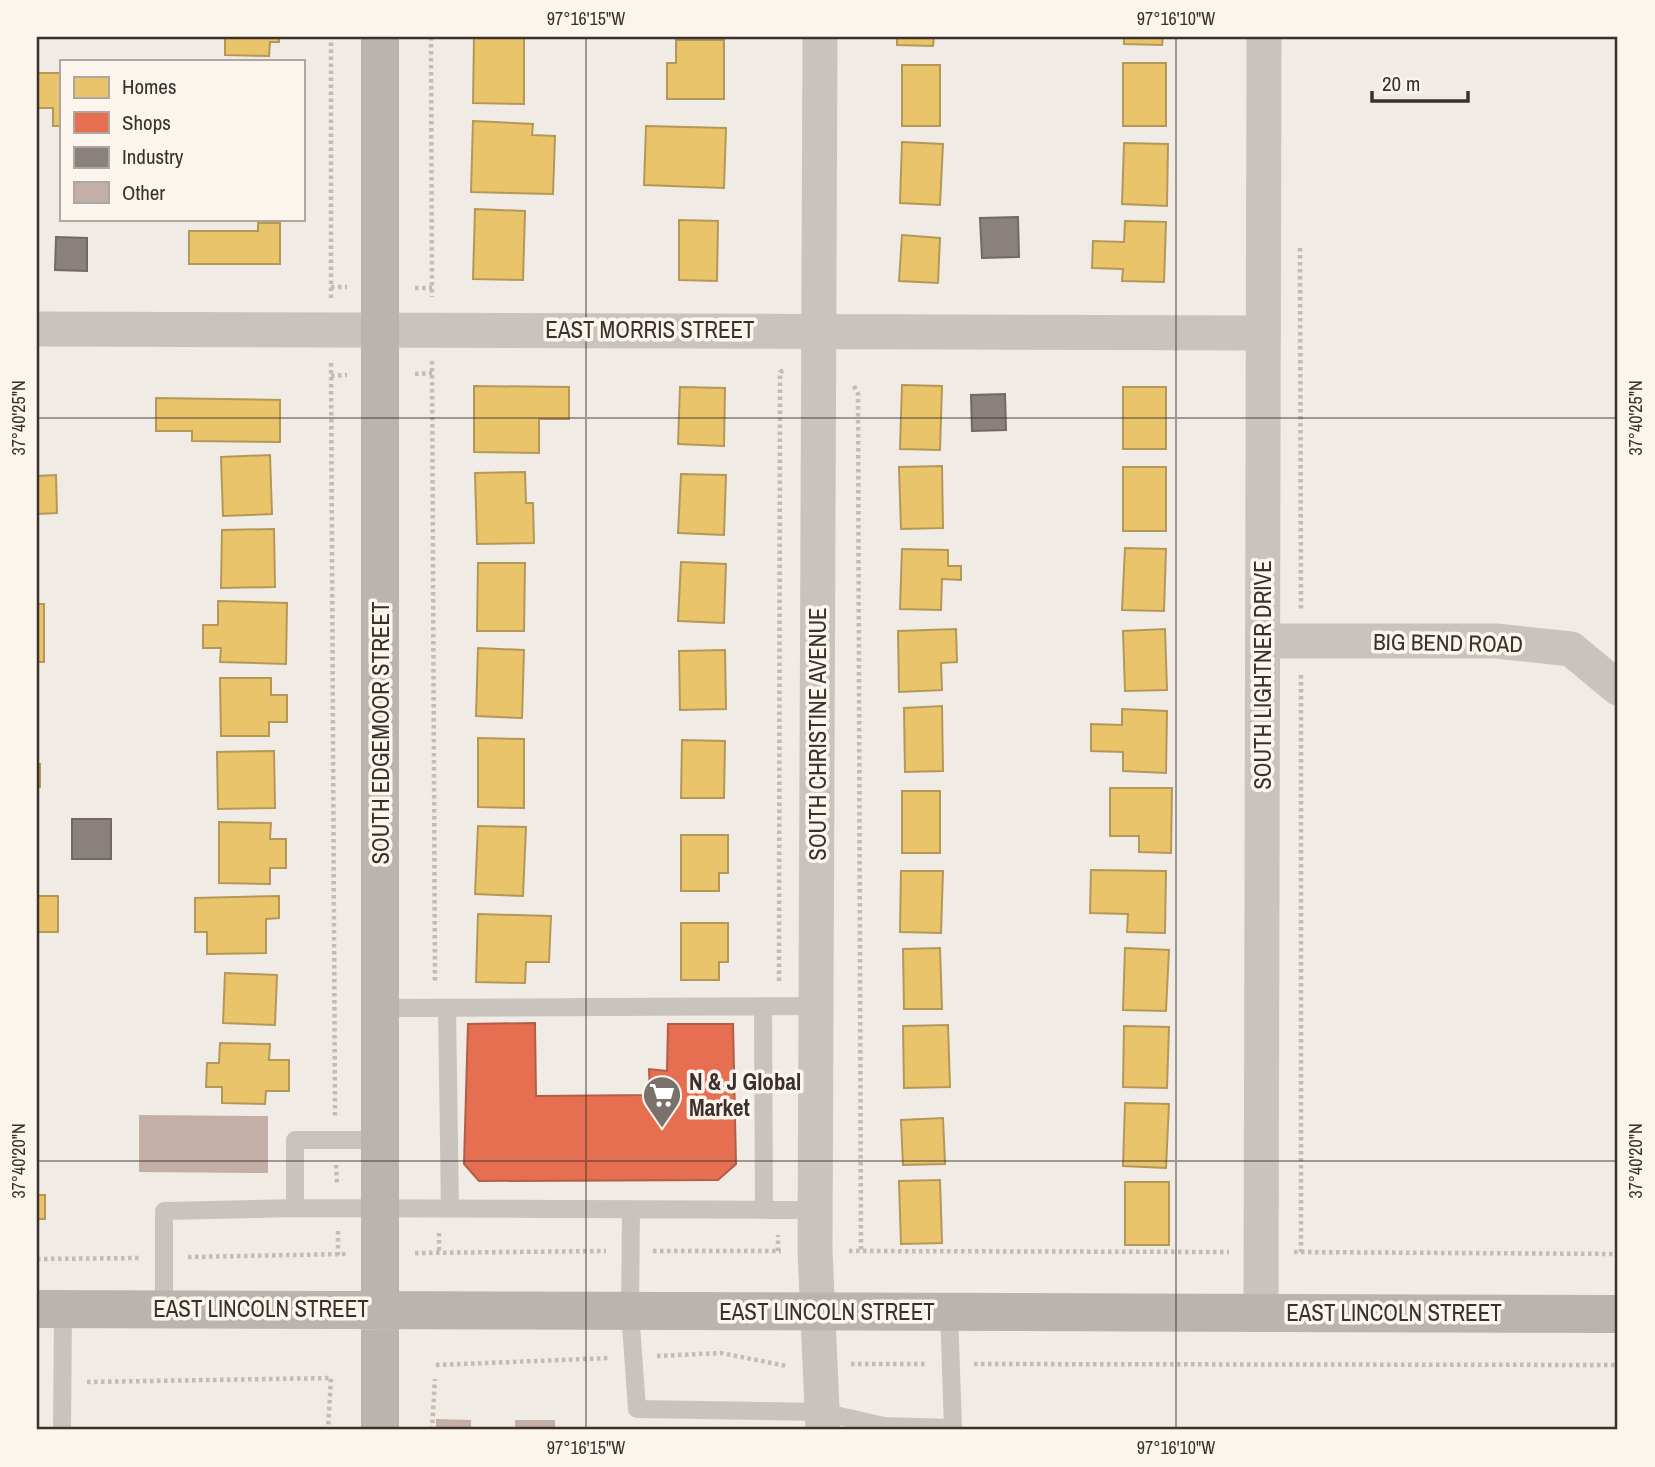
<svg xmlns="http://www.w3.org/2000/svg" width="1655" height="1467" font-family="'Archivo Narrow',sans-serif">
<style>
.homes{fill:#e9c46a;stroke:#b59857;stroke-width:2}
.shops{fill:#e76f51;stroke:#b35c46;stroke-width:2}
.industry{fill:#8a817c;stroke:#726964;stroke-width:2}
.building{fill:#c3afa7}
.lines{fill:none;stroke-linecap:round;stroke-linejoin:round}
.path{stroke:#c2bbb6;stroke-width:4.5;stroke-dasharray:3.5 3.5;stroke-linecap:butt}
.lane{stroke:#c9c3be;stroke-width:18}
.street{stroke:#c9c3be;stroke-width:35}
.secondary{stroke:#bab3ae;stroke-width:38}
.ticks{fill:none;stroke:#3b302b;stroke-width:2;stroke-opacity:0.45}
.labels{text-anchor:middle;stroke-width:7;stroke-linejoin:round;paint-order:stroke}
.street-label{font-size:23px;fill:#3b302b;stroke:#fbf5ee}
.poi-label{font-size:23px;font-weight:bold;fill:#3b302b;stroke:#fbf5ee;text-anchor:start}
.neatline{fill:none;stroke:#3b302b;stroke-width:2.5}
.ticks-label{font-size:18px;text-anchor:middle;fill:#3b302b}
</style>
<rect width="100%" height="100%" fill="#f0ebe5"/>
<path class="homes" d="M225,37H279V42H270L269,56L225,55Z
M474,37H524V104L473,103Z
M897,37H934L933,46L897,45Z
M1124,37H1163L1162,45L1124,44Z
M676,40H724V99H667V63H676Z
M1123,63H1166V126H1123Z
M902,65H940V126H902Z
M37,73H61V126H53V108H37Z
M473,121L533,124L532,135L555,136L553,194L471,192Z
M646,126L726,128L724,188L644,185Z
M902,142L943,144L940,205L900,203Z
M1124,143L1168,144L1167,206L1122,204Z
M475,209L525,211L523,280L473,279Z
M679,220L718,221L717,281L679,280Z
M1125,221L1166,222L1164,282L1122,281L1123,269L1092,268L1093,241L1124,242Z
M258,223H280V264H189V231H258Z
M902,235L940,238L938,283L899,281Z
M902,385L942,386L940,450L900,449Z
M474,386L569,387V419H539V453L474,452Z
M680,387L725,388L724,446L678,444Z
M1123,387H1166V449H1123Z
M156,398L280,400V442L192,441V431H156Z
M270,455L272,514L223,516L221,457Z
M942,466L943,528L901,529L899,467Z
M1123,467H1166V531H1123Z
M525,472L526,503H533L534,543L477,544L475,473Z
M681,474L726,475L724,535L678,533Z
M56,475L57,513L37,514V476Z
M274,529L275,587L221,588L222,530Z
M1125,548L1166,549L1164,611L1122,610Z
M902,549L948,550V566H961V580L942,579L941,610L900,609Z
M681,562L726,564L724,623L678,621Z
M478,563H525L524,631H477Z
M218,601L287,603L286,664L220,662L221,648H203V625H218Z
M37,604H44V662H37Z
M956,629L957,662L941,663L942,690L899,692L898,631Z
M1165,629L1167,690L1125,691L1123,631Z
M478,648L524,650L522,718L476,716Z
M725,650L726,709L680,710L679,651Z
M220,678H271V695H287V722H269V736H221Z
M942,706L943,771L905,772L904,708Z
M1122,709L1167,711L1166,773L1123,771V752L1091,751V724L1122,725Z
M478,738L524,739V808L478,807Z
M682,740L725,741L724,798H681Z
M274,751L275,808L218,809L217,752Z
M37,764H40V787H37Z
M1110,788H1172L1171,853L1139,852V836H1110Z
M902,791H940V853H902Z
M219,822L271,823L270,839H286V868H270V884L219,883Z
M478,826L526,827L523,896L475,894Z
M681,835H728V873H719V891H681Z
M1091,870L1166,871L1165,933L1127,932L1128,914L1090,913Z
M901,871H943L941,933L900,932Z
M37,896H58V932H37Z
M279,896V918L266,919V953L207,954V932H195V898Z
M478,914L551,916L549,962H526L525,983L476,982Z
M681,923H728V962H719V980H681Z
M940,948L942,1009H904L903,949Z
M1125,948L1169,950L1166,1011L1123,1010Z
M225,973L277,975L275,1025L223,1023Z
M948,1025L950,1087L904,1088L903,1026Z
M1124,1026L1169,1027L1167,1088L1123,1087Z
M220,1043L270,1044L269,1060H289V1091H266L265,1104L222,1103V1087H206L207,1063H219Z
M1125,1103L1169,1104L1166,1168L1123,1166Z
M943,1118L945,1164L903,1165L901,1120Z
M940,1180L942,1243L901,1244L899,1181Z
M1125,1182H1169V1245H1125Z
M37,1195H45V1219H37Z"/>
<path class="shops" d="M535,1023L536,1096L650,1095L649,1069L667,1071L668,1024H733L736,1164L718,1180L479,1181L464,1164L468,1024Z"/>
<path class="industry" d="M1018,217L1019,257L982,258L980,218Z
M56,237L87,238V271L55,270Z
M1005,394L1006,430L972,431L971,395Z
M72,819H111V859H72Z"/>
<path class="building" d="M139,1115L268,1116V1173L139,1172Z
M436,1419L471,1420V1430H436Z
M515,1420H555V1430H515Z"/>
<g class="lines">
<path class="path" d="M431,37L432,297
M1300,248L1301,610
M331,287H347
M415,288H432
M331,298V37
M432,361L435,983
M331,363L335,1117
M415,374L432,373
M331,376L347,375
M854,386L858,394L861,1251
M1301,675V1252
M779,981L780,372L785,370
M336,1165L337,1184
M338,1231V1255
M439,1233V1253
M653,1251H781
M778,1251V1235
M849,1251L1229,1252
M1294,1252L1618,1254
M415,1253L606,1251
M188,1257L347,1254
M37,1259L140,1258
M657,1356L721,1353L787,1366
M851,1364H927
M974,1364L1618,1365
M436,1365L610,1358
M87,1382L331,1378L328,1430
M432,1430L435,1379"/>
<path class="lane" d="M763,1006L764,1210
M381,1008L816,1006
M447,1008L450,1209
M295,1208L815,1210
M631,1209L630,1311L637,1409L822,1412L884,1426L953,1428L949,1312
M164,1309V1211L295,1208V1140H381
M62,1430L63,1309"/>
<path class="street" d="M820,37L815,1251L823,1430
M37,329L1263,333
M1263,641H1496L1571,649L1618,688
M1261,1313L1264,37"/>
<path class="secondary" d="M380,37V1430
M37,1309L1618,1314"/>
</g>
<path class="ticks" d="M586,37V1430M1176,37V1430M37,418H1618M37,1161H1618"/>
<defs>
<g id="supermarket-pin" transform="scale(2.0125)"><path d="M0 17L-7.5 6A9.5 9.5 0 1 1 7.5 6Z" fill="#7a716c" stroke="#fbf5ee"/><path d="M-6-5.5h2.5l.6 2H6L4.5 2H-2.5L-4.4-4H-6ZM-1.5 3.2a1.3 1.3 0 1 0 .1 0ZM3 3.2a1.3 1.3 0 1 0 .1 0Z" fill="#fff"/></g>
</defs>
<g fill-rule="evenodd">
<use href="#supermarket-pin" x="662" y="1095"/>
</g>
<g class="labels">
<g class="street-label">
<text x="650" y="338">EAST MORRIS STREET</text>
<text transform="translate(1448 643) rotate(1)" y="8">BIG BEND ROAD</text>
<text transform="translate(1263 675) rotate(-90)" y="8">SOUTH LIGHTNER DRIVE</text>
<text transform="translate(381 733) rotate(-90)" y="8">SOUTH EDGEMOOR STREET</text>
<text transform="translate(818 734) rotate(-90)" y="8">SOUTH CHRISTINE AVENUE</text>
<text x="261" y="1317">EAST LINCOLN STREET</text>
<text x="827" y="1320">EAST LINCOLN STREET</text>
<text x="1394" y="1321">EAST LINCOLN STREET</text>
</g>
<g class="poi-label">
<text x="689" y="1090">N &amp; J Global<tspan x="689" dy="26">Market</tspan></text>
</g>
</g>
<rect width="1655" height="1467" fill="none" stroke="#fbf5ee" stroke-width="77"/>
<rect x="60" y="60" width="245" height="161" fill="#fbf5ee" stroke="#aea6a0" stroke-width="2"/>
<rect x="74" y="77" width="35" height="21" fill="#e9c46a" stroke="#aea6a0" stroke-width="2"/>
<text x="122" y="94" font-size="21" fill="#3b302b">Homes</text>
<rect x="74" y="112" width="35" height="21" fill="#e76f51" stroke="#aea6a0" stroke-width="2"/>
<text x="122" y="130" font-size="21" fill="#3b302b">Shops</text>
<rect x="74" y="147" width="35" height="21" fill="#8a817c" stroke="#aea6a0" stroke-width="2"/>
<text x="122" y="164" font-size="21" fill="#3b302b">Industry</text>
<rect x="74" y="182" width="35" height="21" fill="#c3afa7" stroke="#aea6a0" stroke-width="2"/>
<text x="122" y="200" font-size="21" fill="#3b302b">Other</text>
<path d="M1372 91v10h96v-10" fill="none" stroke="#3b302b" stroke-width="3.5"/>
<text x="1382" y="91" font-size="21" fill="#3b302b" stroke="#fbf5ee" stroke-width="5" paint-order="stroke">20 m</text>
<rect x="38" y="38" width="1578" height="1390" class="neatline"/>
<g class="ticks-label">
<text x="586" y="25">97°16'15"W</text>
<text x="1176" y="25">97°16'10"W</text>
<text transform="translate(19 418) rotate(-90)" y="6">37°40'25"N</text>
<text transform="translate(1636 418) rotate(-90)" y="6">37°40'25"N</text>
<text transform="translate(19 1161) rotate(-90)" y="6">37°40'20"N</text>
<text transform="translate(1636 1161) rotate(-90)" y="6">37°40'20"N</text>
<text x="586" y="1454">97°16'15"W</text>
<text x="1176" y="1454">97°16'10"W</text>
</g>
</svg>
